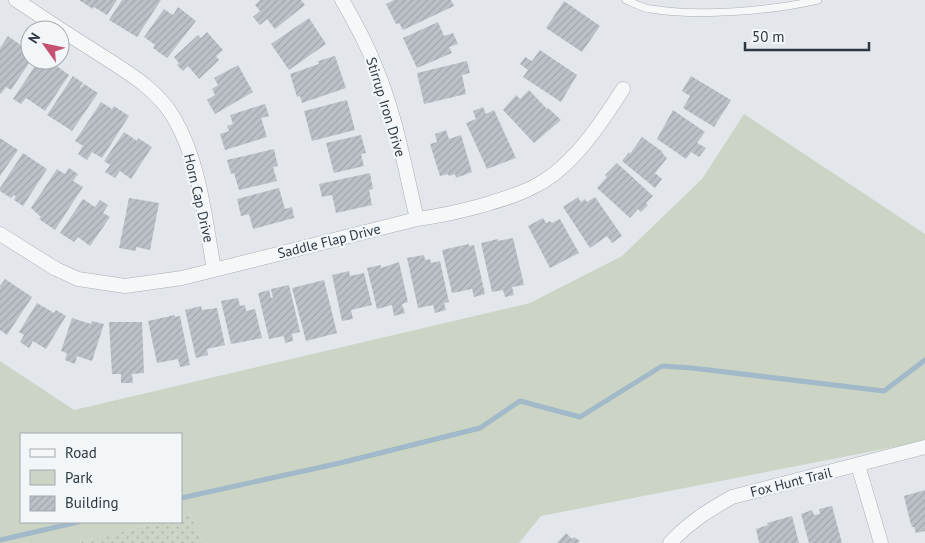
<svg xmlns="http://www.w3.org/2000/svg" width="925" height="543" font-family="'PT Sans',sans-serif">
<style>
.green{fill:#cbd4c5}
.park{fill:url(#park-dots)}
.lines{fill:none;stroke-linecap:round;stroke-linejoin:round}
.stream{stroke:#a1b9c8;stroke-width:5}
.building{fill:url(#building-hatch)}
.lane-casing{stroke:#a8afb5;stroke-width:8}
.street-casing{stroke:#a8afb5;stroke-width:15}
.lane{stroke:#f6f7f9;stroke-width:7}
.street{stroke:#f6f7f9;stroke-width:14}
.labels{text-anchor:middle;stroke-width:4.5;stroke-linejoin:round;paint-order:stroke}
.street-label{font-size:14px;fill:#2c3742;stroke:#f3f6f8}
</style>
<defs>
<pattern id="park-dots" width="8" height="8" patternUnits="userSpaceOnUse" patternTransform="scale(1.25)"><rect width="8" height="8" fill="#cbd4c5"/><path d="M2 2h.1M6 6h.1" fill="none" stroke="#aeb7aa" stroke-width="1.8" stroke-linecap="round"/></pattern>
<pattern id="building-hatch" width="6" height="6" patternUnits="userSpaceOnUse" patternTransform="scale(1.25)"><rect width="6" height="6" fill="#bbc1c7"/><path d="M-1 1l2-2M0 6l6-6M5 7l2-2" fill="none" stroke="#a1a6ac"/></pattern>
</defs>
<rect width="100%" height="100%" fill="#e3e7eb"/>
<path class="green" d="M744,114L925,234V441L541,516L519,543H202L191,514L181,516V434H21V522H161L78,543H0V361L74,410L530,303L622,256L702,179Z"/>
<path class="park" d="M191,514L202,543H78L161,522H181V516Z"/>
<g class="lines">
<path class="stream" d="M181,498L340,463L480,428L520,401L580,417L662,366L692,368L884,391L925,360
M0,540L78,522"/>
</g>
<path class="building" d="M79,0H117L107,15L94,7L93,9Z
M122,0H161L137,37L109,20Z
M260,0H301L305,5L275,29L267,19L260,25L253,17L260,11L255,5Z
M394,0H451L454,6L403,30L399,23L396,24L386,4Z
M564,1L600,26L582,52L546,28Z
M178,7L196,21L167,58L153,48L155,45L144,37L164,9L173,15Z
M309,18L326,44L289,70L271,44Z
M438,22L444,36L453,33L458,44L449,47L452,53L417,68L403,38Z
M207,32L223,50L216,56L219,60L199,79L188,66L183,71L177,65L179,63L174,57L198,35L201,38Z
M8,36L22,46L21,48L30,54L31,60L11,90L6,87L1,94L0,93V48Z
M540,50L577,75L561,102L523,77L528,70L520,64L525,57L532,61Z
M335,56L346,88L302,103L300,96L297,97L290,74L319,64L318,61Z
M39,60H43L52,66L54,64L69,75L45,111L26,98L21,104L13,99Z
M467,61L470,73L462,75L466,94L424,104L417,73Z
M238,65L253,92L215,114L207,100L215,95L212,89L218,85L214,78Z
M73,76L83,83L80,87L81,88L84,84L98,93L72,131L47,115Z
M691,76L731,100L714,127L683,108L690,96L682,91Z
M529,90L547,109L548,108L561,120L534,143L503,110L516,95L520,99Z
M347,100L355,130L312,141L304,111Z
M101,102L112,109L114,106L129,116L102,158L92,152L87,160L78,154L83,146L75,141Z
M265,104L269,116L261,118L267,137L225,150L220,134L229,131L227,126L233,124L230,115Z
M483,107L486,114L494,110L516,158L487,169L466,123L476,119L473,111Z
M673,110L705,132L697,143L706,148L699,157L691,152L686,159L657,139Z
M446,130L449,139L461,135L472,172L456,178L455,174L449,176L448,174L440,176L430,144L437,142L435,134Z
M124,132L137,141L138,138L152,147L131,179L120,171L115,178L105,172L110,165L104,161Z
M361,135L366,153L361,154L364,166L334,173L326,143Z
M642,137L663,152L662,153L667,158L655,173L662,179L655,188L622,161L629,152L630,154Z
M0,138L18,150L0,176Z
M274,149L278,166L273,167L277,181L239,190L234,173L231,174L227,160Z
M23,153L47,169L23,206L14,200L16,196L14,195L11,198L0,191V188Z
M617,163L653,196L646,203L648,205L641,212L638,209L630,218L597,188L607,177L605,175Z
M69,168L78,174L73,181L83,187L55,230L39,219L41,217L31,208L57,169L65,174Z
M370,173L373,189L369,190L372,205L336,213L332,195L322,197L319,184Z
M279,188L285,209L292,207L294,218L253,229L249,214L241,216L237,199Z
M578,197L581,202L585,199L587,202L595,197L622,236L612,243L607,236L590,248L563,207Z
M129,198L159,203L150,250L136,247V251L119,248Z
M83,199L95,207L100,200L108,205L103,213L110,217L90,246L78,237L74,242L60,233Z
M543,218L546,223L550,221L552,223L560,219L579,253L550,268L528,226Z
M513,238L524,285L512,287L514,295L505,297L503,290L492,292L481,243L498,239V241Z
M469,244V246L474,245L485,294L474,297L472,289L452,293L442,250Z
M424,255L425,260L430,259L431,263L440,261L449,302L444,303L446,310L435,313L433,305L418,308L407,258Z
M399,262L408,302L402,304L405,313L394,316L392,305L377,309L367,268L381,265V268Z
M349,271L350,276L364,273L372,305L351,310L353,319L342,321L332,275Z
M5,279L32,297L7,335L0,330V286Z
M324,280L337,333L306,341L292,288Z
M289,285L300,332L292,334L293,341L285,343L284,336L269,339L258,293L269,290L271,298H273L271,289Z
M238,298L240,306L245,305L246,311L255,309L262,338L231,344L221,301Z
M37,303L54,313L56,310L66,316L46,349L33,341L29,348L20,342L24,335L19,332Z
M201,306L202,310L217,308L225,345L207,349L208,355L196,358L185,310Z
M175,315V317L180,316L190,365L180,367L178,359L157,363L148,321Z
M72,318L91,324L92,321L104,324L92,361L77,356L75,364L65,360L67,353L61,351Z
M109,322H142L144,373L132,374L133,383H121V374H112Z
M925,490V531L916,533L914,527H912L910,521L904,496Z
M832,506L842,543H809L801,514L812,510L814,515L820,514L819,509Z
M792,516L799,543H759L756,529L768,525L767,523Z
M566,533L572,539L574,537L580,541L578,543H557Z"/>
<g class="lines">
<g class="lane-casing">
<path id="lane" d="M626,0C634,3 642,8 651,9C699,17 770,11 818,0"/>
</g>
<g class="street-casing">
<path id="street" d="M16,0C42,17 67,34 93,50C123,70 156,87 174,118C200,162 205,220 214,269
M342,0C355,22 367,45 376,68C396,116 405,169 417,219
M0,234L56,269L78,279L125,286L182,278L417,219C440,216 458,212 480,206C500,200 519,195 537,185C573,166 602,122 623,89
M858,465L881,543
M670,543C688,523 709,510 732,497L925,447"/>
</g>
<use href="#lane" class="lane"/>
<use href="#street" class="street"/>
</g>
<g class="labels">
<g class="street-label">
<text transform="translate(386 107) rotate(73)" y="5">Stirrup Iron Drive</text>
<text transform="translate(199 198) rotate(77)" y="5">Horn Cap Drive</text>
<text transform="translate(329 241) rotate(-14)" y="5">Saddle Flap Drive</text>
<text transform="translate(791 482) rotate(-14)" y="5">Fox Hunt Trail</text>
</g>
</g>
<rect x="20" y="433" width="162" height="90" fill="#f3f6f8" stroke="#a3aaaf"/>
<rect x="30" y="449" width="25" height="8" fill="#f6f7f9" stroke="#a3aaaf"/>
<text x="65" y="458" font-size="15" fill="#2c3742">Road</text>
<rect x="30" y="470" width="25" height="15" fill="#cbd4c5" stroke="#a3aaaf"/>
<text x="65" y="483" font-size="15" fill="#2c3742">Park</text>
<rect x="30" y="496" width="25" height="15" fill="url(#building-hatch)" stroke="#a3aaaf"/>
<text x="65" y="508" font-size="15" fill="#2c3742">Building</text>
<g transform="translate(45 45) rotate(303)"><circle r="24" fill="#f3f6f8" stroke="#a3aaaf"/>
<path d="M0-4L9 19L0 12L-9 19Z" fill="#c75172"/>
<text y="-8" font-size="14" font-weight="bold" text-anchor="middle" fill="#2c3742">N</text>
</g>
<path d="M745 42v8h124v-8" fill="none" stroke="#2c3742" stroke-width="2.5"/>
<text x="752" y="42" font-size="15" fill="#2c3742" stroke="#f3f6f8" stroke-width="4" paint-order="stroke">50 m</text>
</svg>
